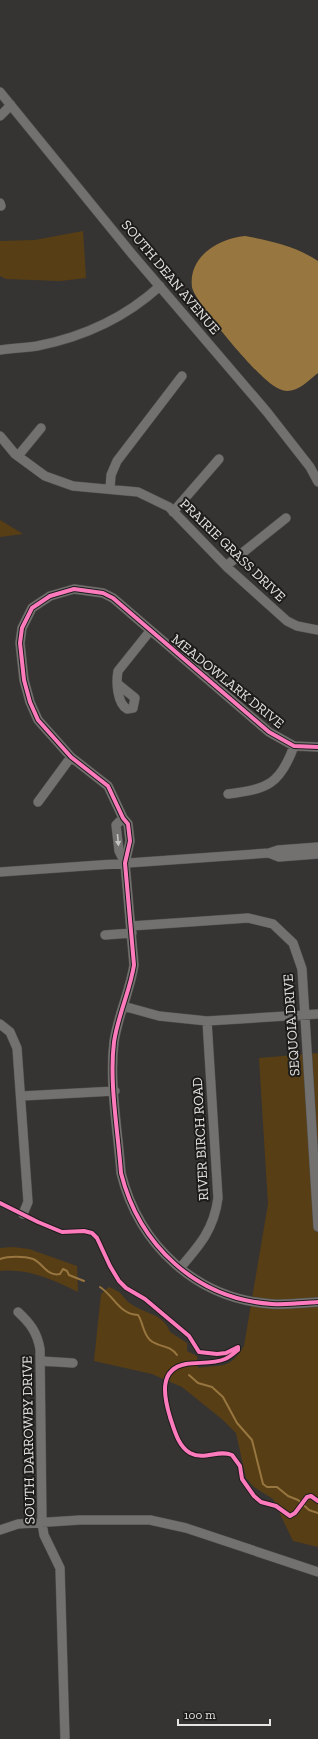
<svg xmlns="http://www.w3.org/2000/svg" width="318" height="1739" font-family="'Zilla Slab',serif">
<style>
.green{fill:#583e14}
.water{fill:#987640}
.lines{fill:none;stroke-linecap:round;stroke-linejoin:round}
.stream{stroke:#987640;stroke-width:2}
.minor-casing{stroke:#52514f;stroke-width:10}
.minor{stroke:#727170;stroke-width:9}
.cycleway-casing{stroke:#1d1c1b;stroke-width:6}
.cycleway{stroke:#fd7abc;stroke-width:4}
.oneway{fill:#c3c2c0}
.labels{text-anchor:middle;stroke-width:4;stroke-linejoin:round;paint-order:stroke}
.street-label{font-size:14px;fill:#e6e5e2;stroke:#1d1c1b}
</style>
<rect width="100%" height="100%" fill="#363432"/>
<path class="green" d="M83,231L86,278L60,281L6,279L0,276V241L35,240Z
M0,520L23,534L0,537Z
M318,1053V1547L293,1541L273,1499L254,1487L246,1478L236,1433L223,1420L182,1387L152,1374L94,1361L101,1294L109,1287C113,1289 119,1291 122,1295C125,1298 127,1302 131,1304C145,1314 164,1314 170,1332L187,1343V1351L197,1356L198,1368C224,1364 229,1370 244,1346L268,1204L259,1058Z
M13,1247L29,1249L77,1266L78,1292C54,1280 28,1268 0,1271V1248Z"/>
<path class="water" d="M245,236C272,241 295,246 318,261V373C309,380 299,391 287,391C278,391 267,381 261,375C248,364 194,301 192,287C188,256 220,238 245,236Z"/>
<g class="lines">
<path class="stream" d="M0,1259C8,1256 24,1256 33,1259C43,1263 47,1277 60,1274L63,1269L67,1271L69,1275L84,1281
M100,1287C115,1297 119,1314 138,1315C143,1322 143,1334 150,1340C159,1348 169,1344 177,1355
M189,1375L198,1383L212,1387L223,1397L237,1423L252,1440L263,1484L267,1487H277L288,1496L298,1500L309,1510L318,1513"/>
<g class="minor-casing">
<path id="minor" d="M0,92L132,254L267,412L310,467L318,482
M0,116L11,105
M0,203L1,206
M0,350C12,348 25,348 37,346C83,337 125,318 160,286
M0,436L15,454L45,476L73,486L138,492L169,507L228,568L287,621L297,626L318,630
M18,456L41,428
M110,489L111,475L117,461L182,376
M173,512L219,459
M226,566L286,518
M119,685L135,698L133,708L127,709C117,703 116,682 118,671L150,631
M318,747L294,746L269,732L113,598L103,593L74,589L50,596L32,608L22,628L20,643L24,680L30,702L38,720L71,757L108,786L123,818L128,824L130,841L125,863L134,965C130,991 118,1015 114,1042C109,1083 118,1131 121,1173C139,1245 196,1299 272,1304C287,1305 303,1303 318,1302
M228,794C267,789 280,785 294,746
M38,802L71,757
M123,818L116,825L119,851L125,863
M269,853L279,857L318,854
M0,872L269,853L278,850L318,847
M131,926L248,918L273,924L293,943L302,969L318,1227
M105,935L132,933
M123,1006L159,1016L207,1021L318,1014
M0,1024L10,1032L17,1048L28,1202L23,1214
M22,1096L115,1091
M180,1268C200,1245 214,1229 218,1198L207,1021
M18,1312C30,1323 37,1332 40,1349L42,1523L44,1535L60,1568L65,1739
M41,1361L73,1363
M0,1530L18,1524L80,1520H150L186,1528L318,1572"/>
</g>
<use href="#minor" class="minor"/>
<g class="cycleway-casing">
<path id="cycleway" d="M318,747L294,746L269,732L113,598L103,593L74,589L50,596L32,608L22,628L20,643L24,680L30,702L38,720L71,757L108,786L123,818L128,824L130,841L125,863L134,965C130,991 118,1015 114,1042C109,1083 118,1131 121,1173C139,1245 196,1299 272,1304C287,1305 303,1303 318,1302
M0,1203L38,1222L62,1232L84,1231L92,1233L97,1238L110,1266L119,1281L126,1288L145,1299L189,1336L199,1352L217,1354L226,1353L238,1347V1350C234,1353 230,1357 225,1359C213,1364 199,1362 186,1364C158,1369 164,1397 170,1417C174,1429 178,1446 190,1453C205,1461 218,1449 232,1455L240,1466L242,1479L254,1496L261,1502L276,1506L290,1516L295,1513L307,1497L311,1496L318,1501"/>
</g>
<use href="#cycleway" class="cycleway"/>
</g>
<defs><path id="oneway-solid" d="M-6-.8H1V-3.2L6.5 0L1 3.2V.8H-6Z"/></defs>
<use class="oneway" href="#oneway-solid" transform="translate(118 840) rotate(85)"/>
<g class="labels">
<g class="street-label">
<text transform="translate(171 277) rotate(50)" y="5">SOUTH DEAN AVENUE</text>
<text transform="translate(233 550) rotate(44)" y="5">PRAIRIE GRASS DRIVE</text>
<text transform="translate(228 681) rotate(39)" y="5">MEADOWLARK DRIVE</text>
<text transform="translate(291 1025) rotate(-94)" y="5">SEQUOIA DRIVE</text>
<text transform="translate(200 1139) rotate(-93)" y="5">RIVER BIRCH ROAD</text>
<text transform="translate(28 1440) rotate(-91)" y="5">SOUTH DARROWBY DRIVE</text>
</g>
</g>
<path d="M178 1719v6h92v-6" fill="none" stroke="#e6e5e2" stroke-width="2"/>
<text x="184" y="1719" font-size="12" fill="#e6e5e2" stroke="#1d1c1b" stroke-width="3" paint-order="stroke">100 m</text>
</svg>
